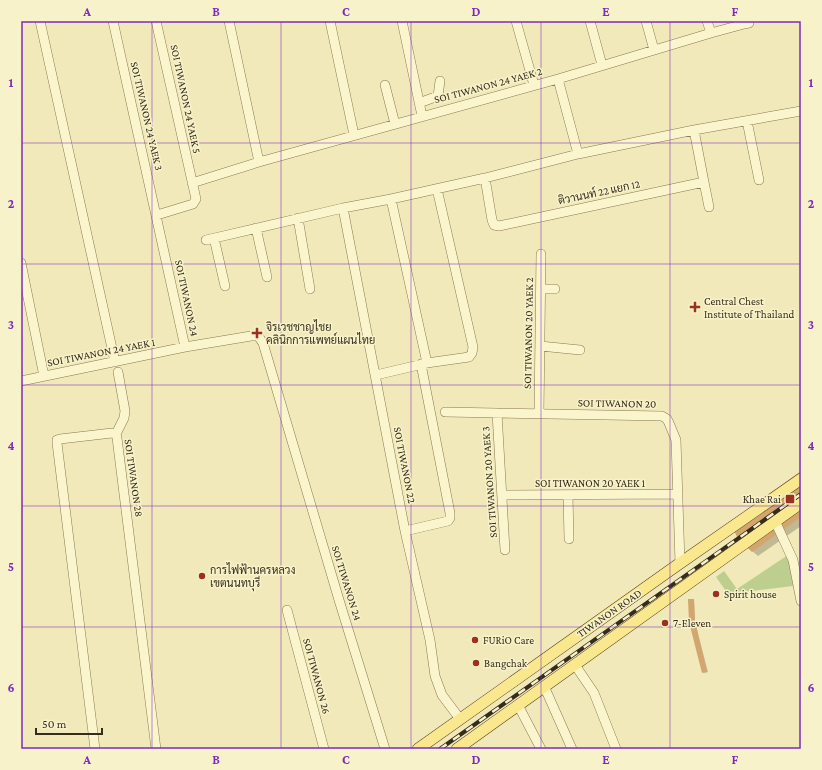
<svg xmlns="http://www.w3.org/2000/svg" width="822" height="770" font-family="'Crimson Pro',Sarabun,serif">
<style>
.green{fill:#bdcf8e}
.shadow{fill:#0003}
.building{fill:#d2a66d}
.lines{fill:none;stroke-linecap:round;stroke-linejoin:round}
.minor-casing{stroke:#897853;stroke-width:10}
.major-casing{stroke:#554428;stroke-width:12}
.minor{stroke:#fbf5cd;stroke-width:9}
.major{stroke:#f9e88d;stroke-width:11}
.rail-casing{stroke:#362c1a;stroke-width:4}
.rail{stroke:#f8f2ca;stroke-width:2.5;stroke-dasharray:8;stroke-linecap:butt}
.grid{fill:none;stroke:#7b2cbf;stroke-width:1;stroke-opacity:0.55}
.poi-dot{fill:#9c311f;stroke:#f8f2ca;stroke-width:1.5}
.labels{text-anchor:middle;stroke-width:3;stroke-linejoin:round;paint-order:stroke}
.street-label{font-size:11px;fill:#362c1a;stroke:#f8f2ca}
.poi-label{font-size:11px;fill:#362c1a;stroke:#f8f2ca;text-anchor:start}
.neatline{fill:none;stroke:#7b2cbf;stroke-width:1.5}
.grid-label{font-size:13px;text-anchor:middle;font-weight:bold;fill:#7b2cbf}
</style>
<rect width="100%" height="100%" fill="#f1e9ba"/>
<path class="green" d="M788,555L793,586L728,594L716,577L724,571L737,589Z"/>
<path class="shadow" d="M801,472V526L758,556L744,544Z
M694,600L695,622L708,672L704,673L690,622Z"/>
<path class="building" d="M801,471V517L752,552L738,539L730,522Z
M688,599H694L695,621L707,672L702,673L689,622Z"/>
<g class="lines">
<g class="minor-casing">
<path id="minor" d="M40,21L115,362
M113,21L185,347
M156,21L196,199L193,204L157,215
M229,21L259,162
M330,21L354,135
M402,21L422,116
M516,21L534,85
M590,21L602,65
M646,21L654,50
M711,33L744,24L749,23L748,21
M558,79L578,154
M385,85L395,124
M419,103L438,96L440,81
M747,121L759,180
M485,178L492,220L494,225L499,226L704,182L694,130
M704,182L709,207
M192,183L259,162L558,79L711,33L707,21
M391,199L427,363
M343,208L405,531L430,640L435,676L442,695L460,719
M298,218L310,289
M256,228L267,277
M214,238L225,286
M206,240L343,208L391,199L485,178L578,154L694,130L801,111
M21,263L44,376
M541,289H555
M540,346L580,350
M376,375L427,363L469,357L472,353L473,347L437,189
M21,381L185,347L251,336H258L263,343L339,600L385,749
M445,412L662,416L667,419L669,423L676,440L680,563
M497,413L505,550
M539,413L541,254
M116,434L124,418L125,411L118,372
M502,495L678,494
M568,495L569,539
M775,521L793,560L801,601
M405,531L448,521L450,518V513L421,364
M287,610L324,749
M575,665L594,693L616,749
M544,686L572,749
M518,705L541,749
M95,749L57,443V440L60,439L112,433L116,434L117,438L156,749"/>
</g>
<g class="major-casing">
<path id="major" d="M418,749L676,566L801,479
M457,749L801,503"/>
</g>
<use href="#minor" class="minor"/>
<use href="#major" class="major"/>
<g class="rail-casing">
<path id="rail" d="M440,749L801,494"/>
</g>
<use href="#rail" class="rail"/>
</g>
<path class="grid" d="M152,21V749M281,21V749M411,21V749M541,21V749M670,21V749M21,143H801M21,264H801M21,385H801M21,506H801M21,627H801"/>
<g class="poi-dot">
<path d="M693 301h4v4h4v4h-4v4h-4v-4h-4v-4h4z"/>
<path d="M255 327h4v4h4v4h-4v4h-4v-4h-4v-4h4z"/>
<rect x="785" y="494" width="10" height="10" rx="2"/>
<circle cx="202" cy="576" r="4"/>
<circle cx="716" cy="594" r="4"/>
<circle cx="665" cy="623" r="4"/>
<circle cx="475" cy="640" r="4"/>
<circle cx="476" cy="663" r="4"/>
</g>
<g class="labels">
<g class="street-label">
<text transform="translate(488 85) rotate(-15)" y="4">SOI TIWANON 24 YAEK 2</text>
<text transform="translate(186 99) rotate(78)" y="4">SOI TIWANON 24 YAEK 5</text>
<text transform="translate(147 116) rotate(77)" y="4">SOI TIWANON 24 YAEK 3</text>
<text transform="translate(599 192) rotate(-12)" y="4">ติวานนท์ 22 แยก 12</text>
<text transform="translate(187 298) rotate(78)" y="4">SOI TIWANON 24</text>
<text transform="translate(528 333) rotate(-89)" y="4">SOI TIWANON 20 YAEK 2</text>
<text transform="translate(101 352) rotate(-11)" y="4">SOI TIWANON 24 YAEK 1</text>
<text transform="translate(617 403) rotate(1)" y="4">SOI TIWANON 20</text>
<text transform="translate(405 465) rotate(79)" y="4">SOI TIWANON 22</text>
<text transform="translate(134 478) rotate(82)" y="4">SOI TIWANON 28</text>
<text transform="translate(489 482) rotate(-94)" y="4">SOI TIWANON 20 YAEK 3</text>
<text x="590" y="487">SOI TIWANON 20 YAEK 1</text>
<text transform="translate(347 583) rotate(73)" y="4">SOI TIWANON 24</text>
<text transform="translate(609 613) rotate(-35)" y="4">TIWANON ROAD</text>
<text transform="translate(317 676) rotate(75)" y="4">SOI TIWANON 26</text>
</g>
<g class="poi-label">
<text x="704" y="305">Central Chest<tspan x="704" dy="13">Institute of Thailand</tspan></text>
<text x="266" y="331">จิรเวชชาญไชย<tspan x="266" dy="13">คลินิกการแพทย์แผนไทย</tspan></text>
<text x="781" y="503" text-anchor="end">Khae Rai</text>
<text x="210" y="574">การไฟฟ้านครหลวง<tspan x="210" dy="13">เขตนนทบุรี</tspan></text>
<text x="724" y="598">Spirit house</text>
<text x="673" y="627">7-Eleven</text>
<text x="483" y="644">FURiO Care</text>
<text x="484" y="667">Bangchak</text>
</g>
</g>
<rect width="822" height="770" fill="none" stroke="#f8f2ca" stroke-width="44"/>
<path d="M36 728v6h66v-6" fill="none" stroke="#362c1a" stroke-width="2"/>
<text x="42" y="728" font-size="12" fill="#362c1a" stroke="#f8f2ca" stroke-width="3" paint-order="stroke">50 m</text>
<rect x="22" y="22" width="778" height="726" class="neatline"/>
<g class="grid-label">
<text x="87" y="16">A</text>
<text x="216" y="16">B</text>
<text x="346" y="16">C</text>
<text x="476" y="16">D</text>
<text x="606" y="16">E</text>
<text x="735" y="16">F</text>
<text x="11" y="87">1</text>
<text x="811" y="87">1</text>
<text x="11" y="208">2</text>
<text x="811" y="208">2</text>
<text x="11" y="329">3</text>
<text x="811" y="329">3</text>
<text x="11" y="450">4</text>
<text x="811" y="450">4</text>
<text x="11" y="571">5</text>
<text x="811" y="571">5</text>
<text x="11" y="692">6</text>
<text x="811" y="692">6</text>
<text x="87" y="764">A</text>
<text x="216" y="764">B</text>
<text x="346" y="764">C</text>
<text x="476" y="764">D</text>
<text x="606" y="764">E</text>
<text x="735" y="764">F</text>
</g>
</svg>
